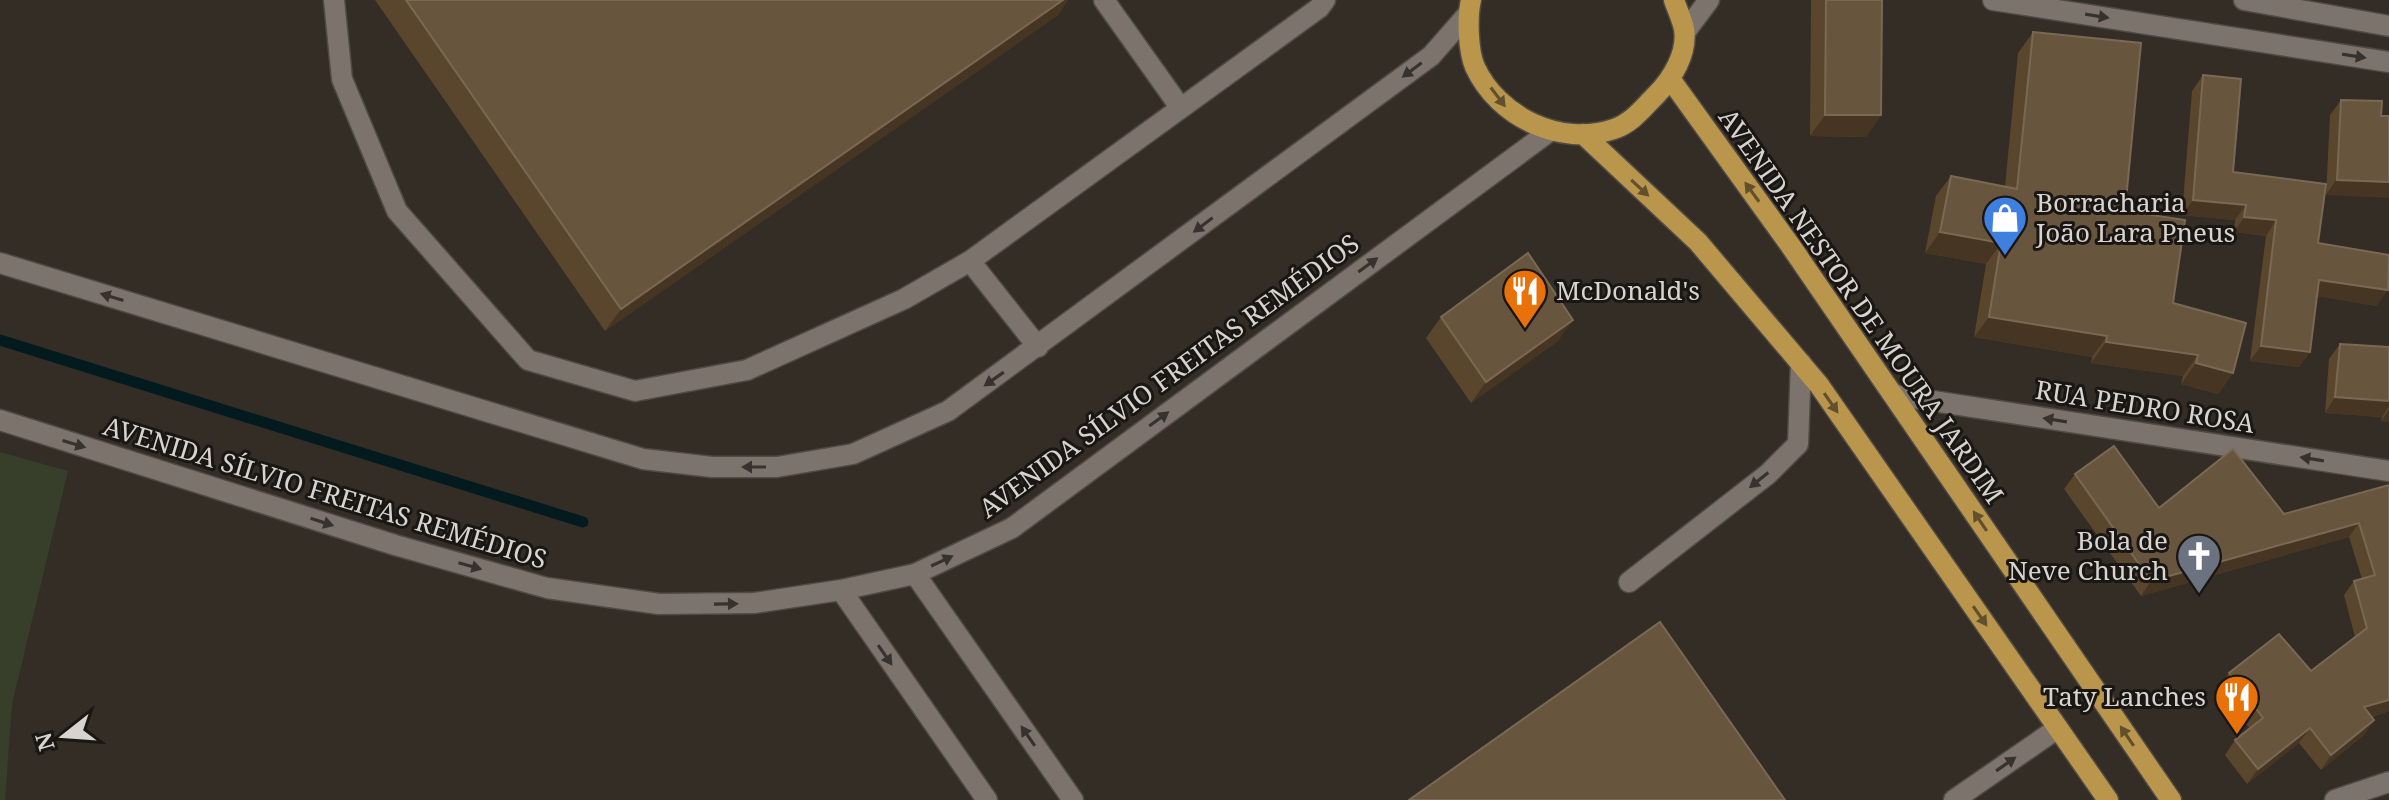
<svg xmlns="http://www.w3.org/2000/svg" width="2389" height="800" font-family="'Noto Serif',serif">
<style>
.green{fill:#373f2a}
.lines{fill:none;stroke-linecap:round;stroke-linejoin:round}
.stream{stroke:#031b1e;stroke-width:11}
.minor-casing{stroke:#504a44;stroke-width:23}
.major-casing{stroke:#504a44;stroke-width:23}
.minor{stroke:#7c746c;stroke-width:20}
.major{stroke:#ba964d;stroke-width:20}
.wall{fill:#5a462c}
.shaded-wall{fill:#453522}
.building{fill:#68553e;stroke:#796954;stroke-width:2}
.oneway{fill:#37322e}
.oneway2{fill:#61502d}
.labels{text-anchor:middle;stroke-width:6;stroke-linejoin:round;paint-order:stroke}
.poi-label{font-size:26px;fill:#d7d3ce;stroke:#191613;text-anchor:start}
.street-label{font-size:26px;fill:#d7d3ce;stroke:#191613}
</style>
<rect width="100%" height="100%" fill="#332d26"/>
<path class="green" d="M0,452L68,471L12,704L5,800H0Z"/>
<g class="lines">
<path class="stream" d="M0,340L583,522"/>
<g class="minor-casing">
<path id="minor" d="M334,0L342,79L397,211L528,360L635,391L747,370L904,299L970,261
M1104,0L1180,107
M1993,0L2389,62
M2244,0L2389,26
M1685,32L1709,0
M0,263L643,459L712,467H777L853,454L948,411L1431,56L1467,15
M1038,347L970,261L1319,8L1325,0
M1894,395L2389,471
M0,420L395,545L547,588L659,604L754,603L841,590L915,574L1012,528L1550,131
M915,574L1073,800
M1629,582L1768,474L1798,444L1801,363
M841,590L987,800
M1954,800L2058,728
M2335,800L2389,782"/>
</g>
<g class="major-casing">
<path id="major" d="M1471,0C1467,17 1468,51 1475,67C1498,117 1560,147 1614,129C1632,123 1643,108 1656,95C1672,79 1688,53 1684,29C1682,19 1677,9 1674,0
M1671,80L1790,245L2171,800
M1583,134L1698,242L1819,385L2108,800"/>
</g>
<use href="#minor" class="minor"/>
<use href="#major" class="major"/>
</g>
<path class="wall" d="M375,0H1068L1058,15L605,331Z
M1811,0H1882L1881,115L1866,137L1810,136Z
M2033,32L2173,303L2233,373L2218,394L2181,384L2183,376L2091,363L2092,357L1974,337L1986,264L1925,253L1936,196L1951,176L2005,186L2018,53Z
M2203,75L2233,172L2318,243L2377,306L2317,296L2310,352L2299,367L2250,361L2266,236L2234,232L2235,220L2182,215L2192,91Z
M2341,100L2381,116L2326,195L2330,115Z
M1441,317L1558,341L1471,403L1426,338Z
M2340,344L2389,347V422L2381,421L2382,417L2325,413L2329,359Z
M2075,474L2159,508L2284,514L2389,485V711L2372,717L2374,720L2364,735L2321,770L2299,743L2247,784L2225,755L2235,740L2250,729L2219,687L2229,673L2311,671L2355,637L2344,595L2354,581L2362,579L2349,537L2141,596L2064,489Z"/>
<path class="shaded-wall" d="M1063,0H1068L1058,15L605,331L621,309Z
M1825,115H1881L1866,137L1810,136Z
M2337,180L2389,182V198L2326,195Z
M2193,200L2246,205L2235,220L2182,215Z
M2244,217L2276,220L2266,236L2234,232Z
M1940,232L2001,243L1986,264L1925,253Z
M2319,280L2388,290L2377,306L2308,295Z
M1989,317L2107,336L2092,357L1974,337Z
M1573,320L1558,341L1471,403L1486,382Z
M2106,342L2198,355L2183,376L2091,363Z
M2261,346L2310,352L2299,367L2250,361Z
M2196,363L2233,373L2218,394L2181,384Z
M2335,397L2389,401V406L2382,417L2325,413Z
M2389,410V422L2381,421Z
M2359,523L2349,537L2141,596L2151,581Z
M2389,700V711L2354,722L2364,707Z
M2374,720L2364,735L2321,770L2331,755Z
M2310,728L2299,743L2247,784L2258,769Z"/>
<path class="building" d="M406,0H1063L621,309Z
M1826,0H1882L1881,115H1825Z
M2033,32L2141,43L2125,211L2185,220L2173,303L2246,323L2233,373L2196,363L2198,355L2106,342L2107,336L1989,317L2001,243L1940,232L1951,176L2017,189Z
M2203,75L2241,79L2233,172L2326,184L2318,243L2389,255L2388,290L2319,280L2310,352L2261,346L2276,220L2244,217L2246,205L2193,200Z
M2341,100L2382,101L2381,116H2389V182L2337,180Z
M1528,253L1573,320L1486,382L1441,317Z
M2340,344L2389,347V401L2335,397Z
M2114,446L2159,508L2233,449L2284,514L2389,485V700L2364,707L2374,720L2331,755L2310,728L2258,769L2235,740L2263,718L2229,673L2279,634L2311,671L2367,628L2354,581L2375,575L2359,523L2151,581L2075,474Z
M1660,622L1785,800H1409Z"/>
<defs><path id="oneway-solid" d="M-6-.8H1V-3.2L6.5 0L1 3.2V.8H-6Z" transform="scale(2)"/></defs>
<g class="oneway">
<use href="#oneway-solid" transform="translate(2097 16) rotate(9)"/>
<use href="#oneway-solid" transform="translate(2354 56) rotate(9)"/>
<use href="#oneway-solid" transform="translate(1412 70) rotate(143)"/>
<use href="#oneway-solid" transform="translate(1203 225) rotate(143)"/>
<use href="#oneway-solid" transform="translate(1368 265) rotate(-36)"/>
<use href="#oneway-solid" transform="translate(112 297) rotate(-163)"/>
<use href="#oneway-solid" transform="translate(994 379) rotate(145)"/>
<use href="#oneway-solid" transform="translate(1159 419) rotate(-36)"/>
<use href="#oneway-solid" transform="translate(2055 420) rotate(-171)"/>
<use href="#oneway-solid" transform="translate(74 444) rotate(17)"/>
<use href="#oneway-solid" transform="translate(2312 459) rotate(-171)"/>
<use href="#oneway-solid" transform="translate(754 467) rotate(-180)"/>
<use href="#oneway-solid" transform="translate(1759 480) rotate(141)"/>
<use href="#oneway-solid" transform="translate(322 522) rotate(18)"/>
<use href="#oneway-solid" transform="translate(942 561) rotate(-25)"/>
<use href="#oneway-solid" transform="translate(470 566) rotate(16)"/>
<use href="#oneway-solid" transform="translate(726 604) rotate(-1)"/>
<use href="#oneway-solid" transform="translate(885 655) rotate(55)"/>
<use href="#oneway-solid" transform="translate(1028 736) rotate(-125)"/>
<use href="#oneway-solid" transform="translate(2006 764) rotate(-35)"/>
</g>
<g class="oneway2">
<use href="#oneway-solid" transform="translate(1498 97) rotate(53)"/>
<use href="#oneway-solid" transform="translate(1640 188) rotate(43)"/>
<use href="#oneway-solid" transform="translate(1752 192) rotate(-126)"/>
<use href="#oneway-solid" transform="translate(1831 403) rotate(55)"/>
<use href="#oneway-solid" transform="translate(1980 521) rotate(-124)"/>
<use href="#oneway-solid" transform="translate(1980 616) rotate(55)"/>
<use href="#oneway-solid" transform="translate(2127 736) rotate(-124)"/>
</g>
<defs>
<g id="shop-pin" transform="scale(2.3)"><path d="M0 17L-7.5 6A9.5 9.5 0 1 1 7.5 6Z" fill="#3f7fe0" stroke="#191613"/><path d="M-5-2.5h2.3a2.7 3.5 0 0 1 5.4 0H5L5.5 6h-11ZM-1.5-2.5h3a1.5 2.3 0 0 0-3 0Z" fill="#fff"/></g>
<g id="restaurant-pin" transform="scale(2.3)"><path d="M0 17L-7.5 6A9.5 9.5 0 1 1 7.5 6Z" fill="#e8710a" stroke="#191613"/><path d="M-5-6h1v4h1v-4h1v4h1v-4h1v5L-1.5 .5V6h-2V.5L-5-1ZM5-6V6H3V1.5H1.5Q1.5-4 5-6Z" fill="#fff"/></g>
<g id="church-pin" transform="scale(2.3)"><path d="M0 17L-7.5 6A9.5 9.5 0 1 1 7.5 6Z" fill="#6b7280" stroke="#191613"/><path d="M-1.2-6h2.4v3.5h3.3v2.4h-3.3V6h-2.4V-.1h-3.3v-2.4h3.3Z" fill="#fff"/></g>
</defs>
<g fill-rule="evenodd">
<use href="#shop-pin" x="2005" y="218"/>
<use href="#restaurant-pin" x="1525" y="291"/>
<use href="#church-pin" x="2199" y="556"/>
<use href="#restaurant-pin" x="2237" y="697"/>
</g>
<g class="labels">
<g class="poi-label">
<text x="2036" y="212">Borracharia<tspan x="2036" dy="30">João Lara Pneus</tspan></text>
<text x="1556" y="300">McDonald's</text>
<text x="2168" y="550" text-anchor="end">Bola de<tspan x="2168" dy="30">Neve Church</tspan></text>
<text x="2206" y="706" text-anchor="end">Taty Lanches</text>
</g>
<g class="street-label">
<text transform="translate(1861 306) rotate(55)" y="9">AVENIDA NESTOR DE MOURA JARDIM</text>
<text transform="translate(1169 376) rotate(-36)" y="9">AVENIDA SÍLVIO FREITAS REMÉDIOS</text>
<text transform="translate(2145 407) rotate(9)" y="9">RUA PEDRO ROSA</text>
<text transform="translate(325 493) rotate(17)" y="9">AVENIDA SÍLVIO FREITAS REMÉDIOS</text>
</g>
</g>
<g transform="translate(64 736) rotate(253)" stroke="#191613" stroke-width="6" paint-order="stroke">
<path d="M0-6L14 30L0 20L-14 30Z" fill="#d7d3ce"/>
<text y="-12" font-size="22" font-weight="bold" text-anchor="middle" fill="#d7d3ce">N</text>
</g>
</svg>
